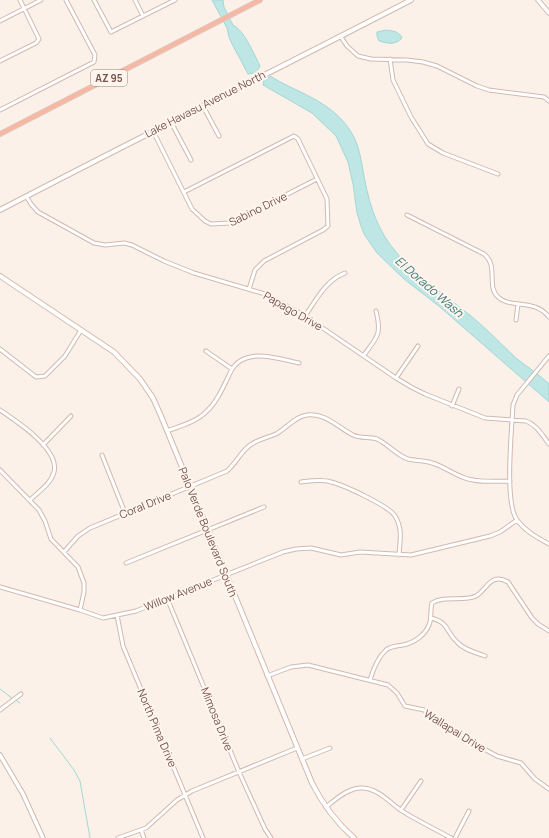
<svg xmlns="http://www.w3.org/2000/svg" width="549" height="838" font-family="Manrope,sans-serif">
<style>
.water{fill:#bde6e4;stroke:#a3d7d6}
.lines{fill:none;stroke-linecap:round;stroke-linejoin:round}
.stream{stroke:#a3d7d6;stroke-width:1}
.minor-casing{stroke:#d0b9b0;stroke-width:5}
.tertiary-casing{stroke:#d0b9b0;stroke-width:5.5}
.secondary-casing{stroke:#d3b8ae;stroke-width:6}
.trunk-casing{stroke:#d9cfcd;stroke-width:6}
.minor{stroke:#fff;stroke-width:3}
.tertiary{stroke:#fff;stroke-width:3.5}
.secondary{stroke:#fff;stroke-width:4}
.trunk{stroke:#f6b8a2;stroke-width:4.5}
.labels{text-anchor:middle;stroke-width:4;stroke-linejoin:round;paint-order:stroke}
.shield{fill:#fff5ef;stroke:#9f847d;stroke-width:1}
.shield-label{font-size:10px;font-weight:bold;fill:#76544c}
.street-label{font-size:11px;fill:#76544c;stroke:#fff5ef}
.water-label{font-size:12px;font-style:italic;fill:#407b7a;stroke:#fff5ef}
</style>
<rect width="100%" height="100%" fill="#fcf1e8"/>
<path class="water" d="M212,0H223L224,7L233,25C244,30 254,54 260,66L257,71L266,80L270,76C294,91 322,98 342,120C360,140 360,156 365,181C370,207 378,231 396,252C414,274 440,291 462,309C480,322 499,342 516,358C527,367 539,374 549,384V402L440,307L404,279L377,253L364,234L360,223L357,213L353,184L348,162L336,136L312,113L263,85L264,81L254,73L248,74L232,44L229,37L227,28Z
M386,30C393,31 399,31 402,38C395,46 387,43 379,41L377,36V32Z"/>
<g class="lines">
<path class="stream" d="M0,689L13,699
M15,700L20,703
M50,738L74,770L80,781L90,838"/>
<g class="minor-casing">
<path id="minor" d="M94,0L111,32L175,0
M135,0L143,16
M0,21L41,0
M341,37L347,46L358,56L371,59L407,60L423,62L437,66L477,86L489,90L544,97L549,101
M390,59L393,80L411,117L428,144L443,153L498,174
M0,61L36,43L39,39L20,0
M203,106L219,136
M0,110L94,62L95,55L66,0
M171,122L191,160
M153,131L192,209L205,221L211,224L231,223L317,179
M184,192L294,136L298,139L327,199L328,226L323,230L264,261L255,270L249,289
M26,196L31,204L38,212L94,243L105,245L124,243L132,245L164,261L194,273L265,294L305,316L396,378L411,387L425,394L485,418L526,421C537,425 542,435 549,444
M407,215L484,254C499,266 486,286 498,297C510,309 534,298 549,317
M305,316C316,300 326,280 345,273
M516,320L518,304
M0,349L36,377L45,376L65,356L81,330
M206,351L232,369
M364,355C377,337 382,335 376,311
M549,356L517,395L513,405C512,429 504,502 517,520C525,531 538,538 549,544
M396,378L418,346
M452,406L459,389
M0,410C16,421 60,449 54,472C51,484 38,492 30,500
M167,431C180,426 196,422 206,412C218,401 224,385 231,371C244,346 279,359 299,363
M43,445L71,416
M102,455L125,513
M0,470L39,510L45,521L51,539L78,567L84,583V592L80,610
M301,482C310,481 322,479 331,482C344,485 389,506 395,516C403,529 400,541 399,555
M64,552L78,536L90,528L227,471C237,462 240,453 249,446C257,439 267,438 276,434C287,428 294,417 307,415C324,412 339,428 353,435C361,439 369,436 377,439C388,444 396,455 408,459C415,461 424,460 432,463C443,466 453,474 465,478C478,483 496,481 510,481
M126,563L264,507
M0,587L80,610L103,618L136,611L283,552L296,549L311,548L341,555L360,552L411,555L490,536L500,532L517,520
M167,598L239,772L265,829L271,838
M117,615L123,646L203,838
M431,618C450,623 445,631 457,642C464,650 475,652 485,656
M267,676L291,667L308,665L388,685L397,693L405,706L424,710L447,728L463,734L484,749L497,756L521,763L535,779L549,789
M370,680C373,670 377,658 386,650C391,646 397,646 403,645C414,643 425,635 429,625C432,618 430,610 432,603C444,595 463,602 476,596C487,590 490,572 508,582L532,618L538,624L549,631
M0,710L21,694
M302,759L330,748
M326,807C336,799 349,787 363,788C379,789 390,803 402,811C418,821 435,829 451,838
M401,810L421,781
M141,830L144,838
M118,838L146,828L177,800L192,791L297,748
M455,838L469,811"/>
</g>
<g class="tertiary-casing">
<path id="tertiary" d="M538,0L549,13
M0,755L23,794L43,838"/>
</g>
<g class="secondary-casing">
<path id="secondary" d="M0,210C136,139 274,71 411,0
M0,276L114,352L140,379L153,398L161,416L312,783C323,805 336,822 354,838"/>
</g>
<g class="trunk-casing">
<path id="trunk" d="M0,134L260,0"/>
</g>
<use href="#minor" class="minor"/>
<use href="#tertiary" class="tertiary"/>
<use href="#secondary" class="secondary"/>
<use href="#trunk" class="trunk"/>
</g>
<g class="labels">
<rect class="shield" x="91" y="70" width="36" height="16" rx="3"/>
<g class="shield-label">
<text x="109" y="82">AZ 95</text>
</g>
<g class="street-label">
<text transform="translate(205 104) rotate(-27)" y="4">Lake Havasu Avenue North</text>
<text transform="translate(258 209) rotate(-26)" y="4">Sabino Drive</text>
<text transform="translate(293 311) rotate(30)" y="4">Papago Drive</text>
<text transform="translate(145 505) rotate(-22)" y="4">Coral Drive</text>
<text transform="translate(208 532) rotate(68)" y="4">Palo Verde Boulevard South</text>
<text transform="translate(178 594) rotate(-22)" y="4">Willow Avenue</text>
<text transform="translate(217 719) rotate(68)" y="4">Mimosa Drive</text>
<text transform="translate(157 728) rotate(67)" y="4">North Pima Drive</text>
<text transform="translate(455 731) rotate(32)" y="4">Wallapai Drive</text>
</g>
<g class="water-label">
<text transform="translate(429 287) rotate(41)" y="4">El Dorado Wash</text>
</g>
</g>
</svg>
